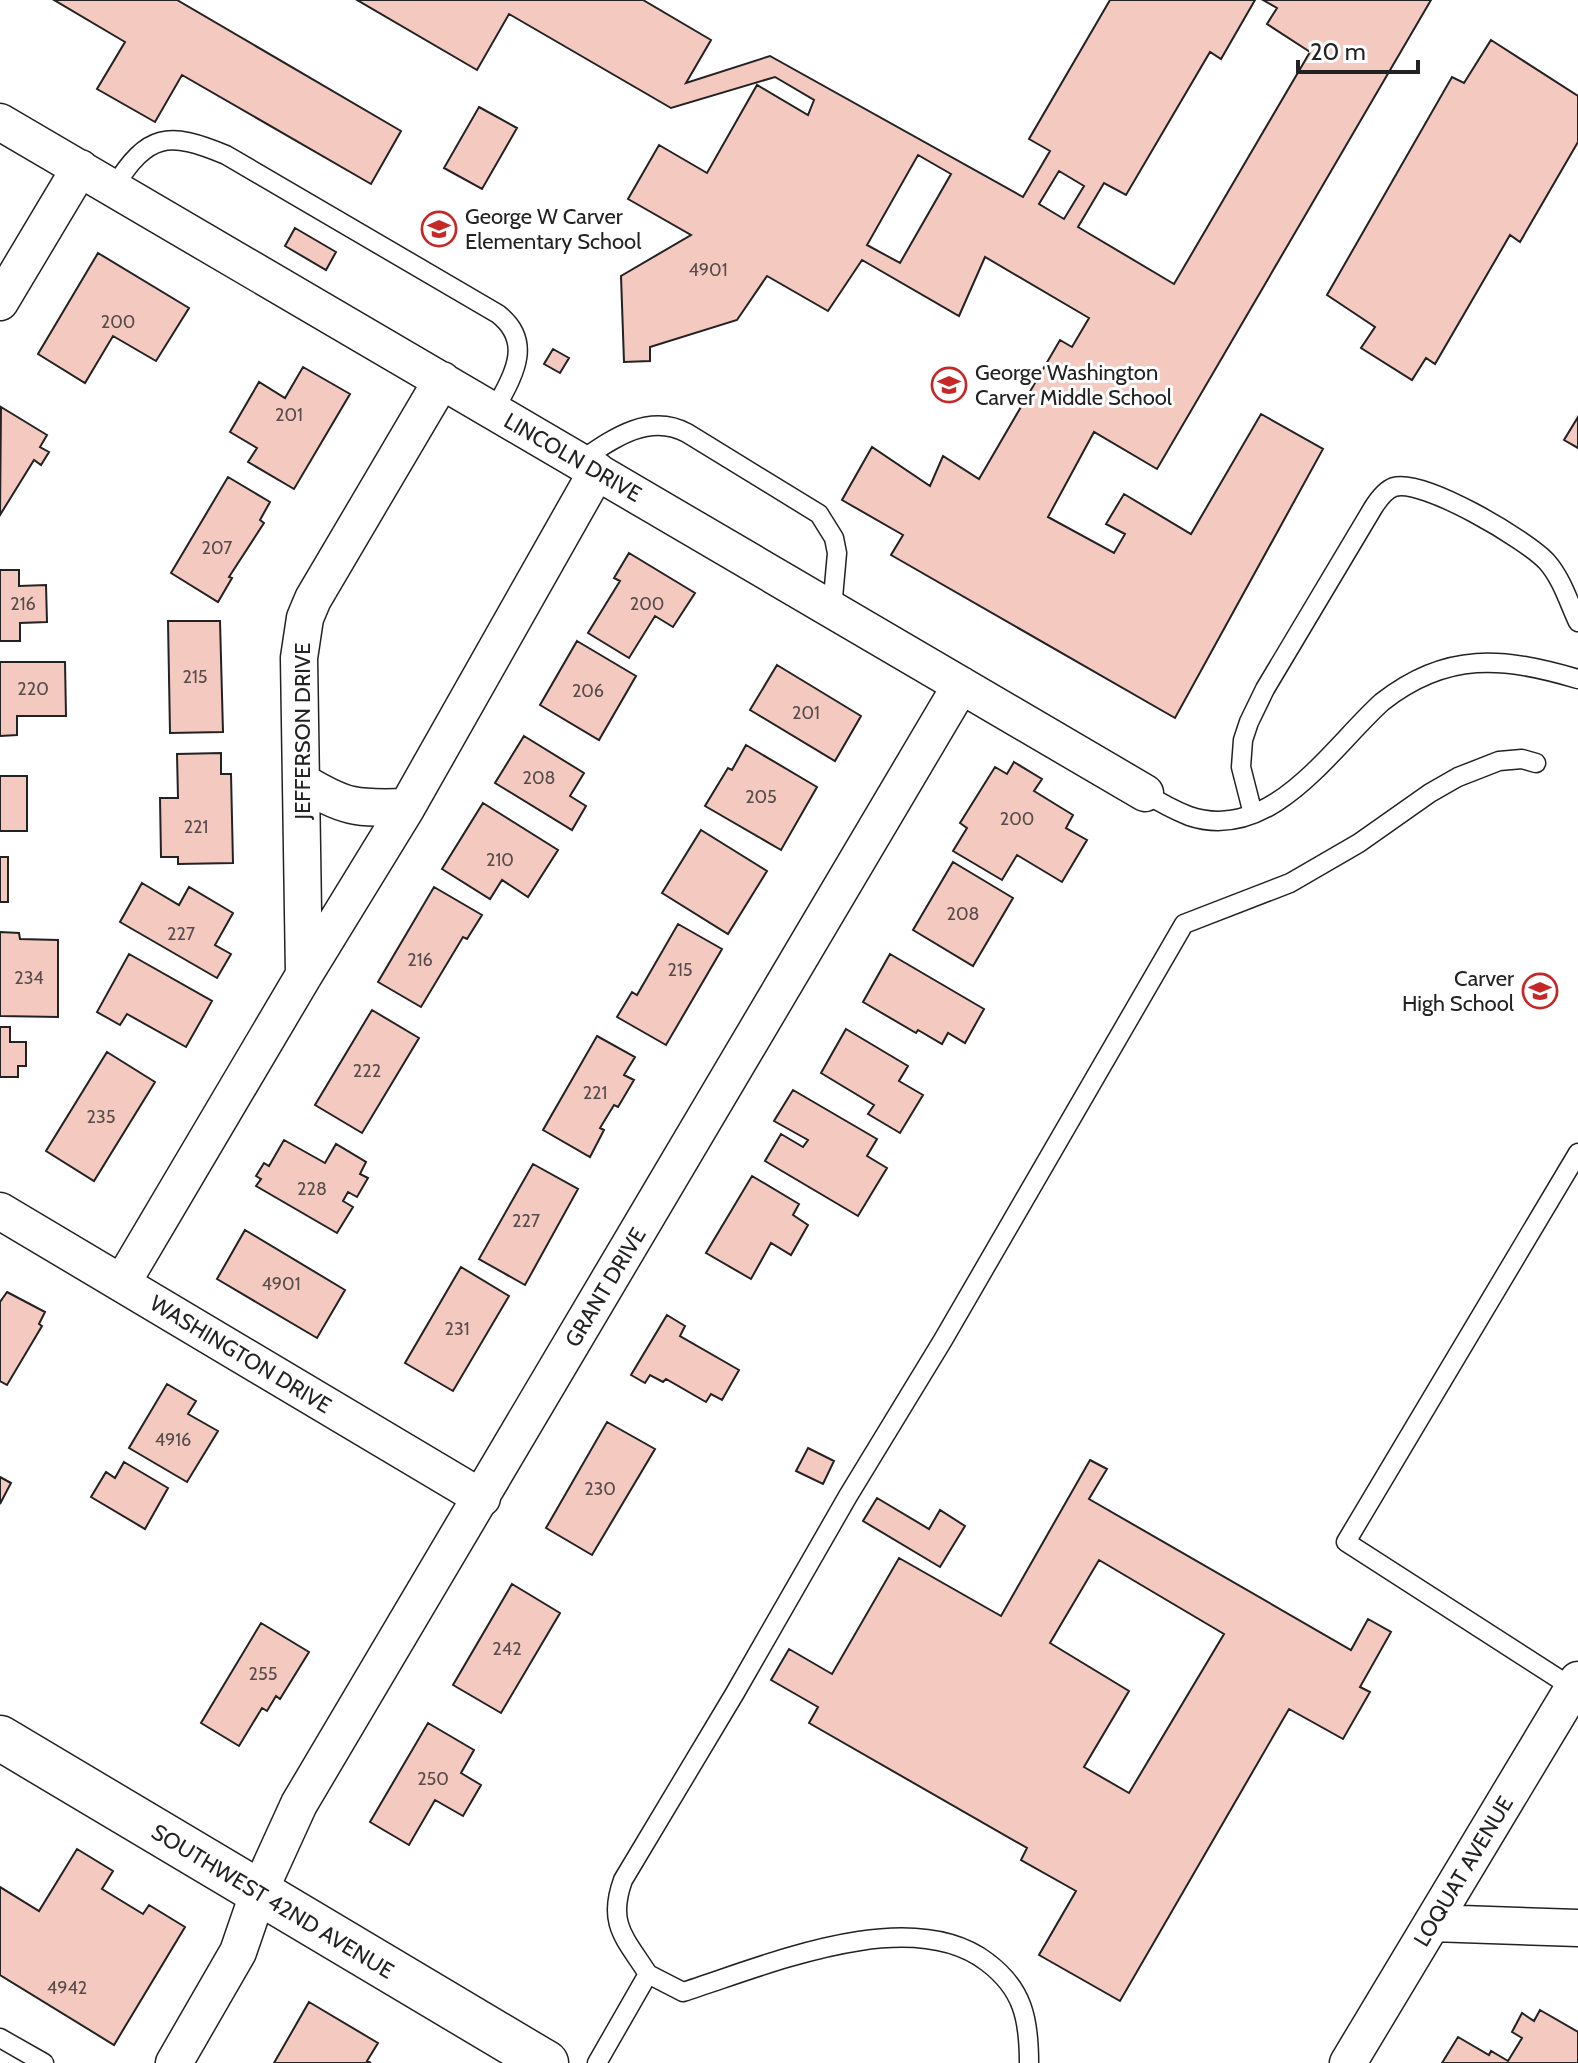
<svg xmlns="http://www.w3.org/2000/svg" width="1578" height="2063" font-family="Cabin,sans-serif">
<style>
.building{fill:#f3c9c0;stroke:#222;stroke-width:2;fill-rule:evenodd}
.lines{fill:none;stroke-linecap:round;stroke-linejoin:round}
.service-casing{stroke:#222;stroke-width:21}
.minor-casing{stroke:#222;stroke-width:39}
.secondary-casing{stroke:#222;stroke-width:47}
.service{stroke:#fff;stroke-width:18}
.minor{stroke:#fff;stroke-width:36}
.secondary{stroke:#fff;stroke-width:44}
.labels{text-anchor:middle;stroke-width:6;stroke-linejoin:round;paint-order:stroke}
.number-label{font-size:18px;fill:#564c4a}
.poi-label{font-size:22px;fill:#222;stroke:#fff;text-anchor:start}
.street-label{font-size:22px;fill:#222;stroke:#fff}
</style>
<rect width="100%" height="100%" fill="#fff"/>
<path class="building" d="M54,0H177L401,131L371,184L182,75L155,122L97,89L125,42Z
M357,0H643L711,40L686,83L770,56L1023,197L1050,151L1029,139L1110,0H1255L1221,59L1210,52L1126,195L1104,183L1078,227L1174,284L1310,52L1267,24L1277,8L1263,0H1431L1157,469L1094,432L1048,517L1114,553L1125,534L1106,524L1124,494L1191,534L1261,414L1323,449L1175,718L891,555L903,535L842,500L872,447L930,486L943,456L979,479L1060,340L1072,347L1089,318L985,257L959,316L862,260L828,311L767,276L737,320L650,347V361L624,362L621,276L691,235L628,199L659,145L707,173L757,85L808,115L814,100L775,77L671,108L509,14L477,70ZM918,155L951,174L900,263L867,245ZM1059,171L1084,186L1064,219L1039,204Z
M1491,40L1578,96V142L1520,242L1510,235L1435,364L1426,358L1412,380L1361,348L1375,327L1327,295L1452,77L1464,83Z
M479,107L517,128L482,189L444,168Z
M295,228L336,252L326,270L285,246Z
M98,253L189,308L156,361L113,336L85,383L38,354Z
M553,349L569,358L560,373L544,364Z
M303,367L350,394L294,489L248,462L257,448L230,432L259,382L285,398Z
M1,407L47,435L40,447L49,452L41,465L34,460L0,515Z
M1578,417V448L1564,440Z
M228,477L270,502L260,520L264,523L229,577L232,578L218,602L171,573Z
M629,553L695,593L673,627L655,616L629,658L588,633L620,581L614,578Z
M0,570H19V586L46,585L47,622L20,623V641H0Z
M168,621H220L223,732L170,733Z
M577,641L636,676L599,740L540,705Z
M0,662H65L66,716H17V735L0,736Z
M777,665L861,716L835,761L750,710Z
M524,736L584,773L570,796L586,806L572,830L495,783Z
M746,745L817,787L781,850L705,806L728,768L732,770Z
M221,753V774H231L233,863L178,864V857H161L160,798H178L177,754Z
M1014,762L1042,779L1034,791L1073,815L1066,828L1087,840L1062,882L1017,855L1002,880L953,851L967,828L960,823L995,767L1007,774Z
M0,776H27V831H0Z
M483,803L558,850L528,897L502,880L490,899L442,869Z
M701,830L767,871L728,934L662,893Z
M0,857H8V902H0Z
M953,862L1013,898L973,966L913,930Z
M142,883L179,905L189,887L233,913L215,945L231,954L217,978L120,922Z
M434,887L482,915L467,939L463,937L421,1007L378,982Z
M678,924L722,949L666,1045L617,1017L632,992L637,995Z
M0,932L19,933L20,939L58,940V1017L0,1016Z
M129,954L212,1001L186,1047L127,1014L120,1025L97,1012Z
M890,954L984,1009L965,1043L948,1033L942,1044L918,1030L916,1033L863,1002Z
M372,1010L419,1038L362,1133L315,1105Z
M0,1027H10V1042H26V1066H18V1077H0Z
M846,1029L908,1066L899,1081L923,1095L900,1133L868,1114L874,1105L821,1073Z
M597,1036L635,1057L624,1075L634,1080L618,1107L614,1105L600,1128L604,1130L590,1157L543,1130Z
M107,1052L155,1082L94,1181L46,1151Z
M793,1090L877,1139L867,1156L887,1168L858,1216L765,1161L781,1134L803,1147L808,1140L774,1121Z
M284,1140L325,1163L336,1144L366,1162L360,1174L368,1178L357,1197L348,1192L343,1201L353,1207L337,1233L256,1186L261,1179L256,1176L264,1163L269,1166Z
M533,1164L578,1189L525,1285L479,1259Z
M752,1176L799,1204L793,1215L808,1225L791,1255L771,1243L751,1279L706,1253Z
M245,1230L345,1290L317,1338L217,1279Z
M461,1267L509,1296L453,1391L405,1363Z
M7,1292L45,1312L39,1324L42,1326L7,1385L0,1381V1302Z
M667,1315L685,1326L680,1336L739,1370L722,1400L711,1394L706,1402L666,1379L663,1382L650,1375L645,1383L631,1375Z
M167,1384L196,1401L188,1414L218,1431L187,1482L129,1448Z
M607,1422L655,1449L592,1555L546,1528Z
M808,1448L834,1461L823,1484L796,1471Z
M1090,1460L1107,1469L1089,1499L1351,1650L1368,1619L1391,1632L1360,1687L1370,1692L1343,1739L1289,1709L1120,2001L1039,1955L1076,1891L1021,1860L1027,1848L809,1723L818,1707L771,1680L789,1649L832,1674L899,1558L1001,1616ZM1099,1560L1224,1634L1129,1793L1084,1767L1129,1691L1050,1643Z
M124,1462L168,1488L145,1529L91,1497L106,1472L115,1478Z
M0,1477L11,1483L0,1504Z
M877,1498L929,1529L940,1510L965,1526L940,1567L863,1521Z
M512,1584L560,1613L501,1713L453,1685Z
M261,1623L309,1652L280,1699L276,1696L267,1711L262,1708L239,1746L201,1723Z
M428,1723L474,1750L461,1773L481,1785L463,1816L435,1800L409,1845L370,1822Z
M77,1849L113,1871L102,1889L143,1914L149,1905L185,1927L114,2045L0,1975V1887L39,1911Z
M309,2002L378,2043L367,2061L371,2063H274Z
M1540,2010L1578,2032V2063H1442L1458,2037L1489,2055L1491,2051L1508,2061L1522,2038L1512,2032L1522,2013L1534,2021Z"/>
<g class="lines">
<g class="service-casing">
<path id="service" d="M114,187C148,133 168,131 226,155L498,314C535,343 512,377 494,411
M580,461C611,440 648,412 687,433L819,514L834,538L837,553L832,609
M1145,793C1159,802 1174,810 1189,816C1271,844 1331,748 1382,702C1447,651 1503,657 1578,679
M1253,814L1241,767L1243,740L1249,722L1265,689L1373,508C1378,500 1385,490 1394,487C1423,478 1527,540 1547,562C1562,579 1569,603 1578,622
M1573,1688L1346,1542L1578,1153
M648,1974L683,1992C765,1966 909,1903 987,1962C1023,1989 1029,2019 1029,2063
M0,2038L44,2063
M597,2063L648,1974C625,1938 607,1924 623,1880L735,1693L848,1496L943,1340L1184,924L1290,883L1359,843L1430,793L1458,777L1499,761L1522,759L1536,763"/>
</g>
<g class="minor-casing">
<path id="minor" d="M0,122L1145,793
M0,302L80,168
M301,781C345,808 356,809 407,807
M304,975L299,658L305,618L313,599L442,380
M0,1211L482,1498
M122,1283L304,975L407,807L597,471
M1432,1923L1578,1928
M174,2063L238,1952L258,1894L299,1804L961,685
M1348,2063L1578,1680"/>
</g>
<g class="secondary-casing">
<path id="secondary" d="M0,1738L546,2063"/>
</g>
<use href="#service" class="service"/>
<use href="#minor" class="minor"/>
<use href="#secondary" class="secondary"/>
</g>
<defs>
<g id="school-ring" transform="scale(1.8)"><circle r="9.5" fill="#fff" stroke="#c62828" stroke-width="1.5"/><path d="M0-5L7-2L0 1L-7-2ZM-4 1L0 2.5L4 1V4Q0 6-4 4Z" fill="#c62828"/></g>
</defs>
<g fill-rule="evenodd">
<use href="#school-ring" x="439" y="229"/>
<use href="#school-ring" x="949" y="385"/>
<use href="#school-ring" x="1540" y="991"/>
</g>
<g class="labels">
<g class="number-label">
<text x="708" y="276">4901</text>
<text x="118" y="328">200</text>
<text x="289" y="421">201</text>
<text x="217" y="554">207</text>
<text x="23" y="610">216</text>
<text x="647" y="610">200</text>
<text x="195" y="683">215</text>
<text x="33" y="695">220</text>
<text x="588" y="697">206</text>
<text x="806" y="719">201</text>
<text x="539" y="784">208</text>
<text x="761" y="803">205</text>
<text x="1017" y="825">200</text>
<text x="196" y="833">221</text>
<text x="500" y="866">210</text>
<text x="963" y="920">208</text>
<text x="181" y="940">227</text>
<text x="420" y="966">216</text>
<text x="680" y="976">215</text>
<text x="29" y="984">234</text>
<text x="367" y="1077">222</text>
<text x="595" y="1099">221</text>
<text x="101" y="1123">235</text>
<text x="312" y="1195">228</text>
<text x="526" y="1227">227</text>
<text x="281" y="1290">4901</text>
<text x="457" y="1335">231</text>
<text x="173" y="1446">4916</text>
<text x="600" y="1495">230</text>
<text x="507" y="1655">242</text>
<text x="263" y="1680">255</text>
<text x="433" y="1785">250</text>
<text x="67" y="1994">4942</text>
</g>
<g class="poi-label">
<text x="465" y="224">George W Carver<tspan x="465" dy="25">Elementary School</tspan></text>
<text x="975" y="380">George Washington<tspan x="975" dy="25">Carver Middle School</tspan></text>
<text x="1514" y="986" text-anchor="end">Carver<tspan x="1514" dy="25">High School</tspan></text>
</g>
<g class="street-label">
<text transform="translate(573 457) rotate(30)" y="8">LINCOLN DRIVE</text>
<text transform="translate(302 731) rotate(-90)" y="8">JEFFERSON DRIVE</text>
<text transform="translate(605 1287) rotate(-59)" y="8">GRANT DRIVE</text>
<text transform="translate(241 1354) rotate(31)" y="8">WASHINGTON DRIVE</text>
<text transform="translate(1463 1871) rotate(-59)" y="8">LOQUAT AVENUE</text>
<text transform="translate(273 1901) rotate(31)" y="8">SOUTHWEST 42ND AVENUE</text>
</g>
</g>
<path d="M1298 60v12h120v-12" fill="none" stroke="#222222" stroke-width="4"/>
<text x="1310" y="60" font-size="24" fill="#222222" stroke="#ffffff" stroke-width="6" paint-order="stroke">20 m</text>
</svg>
